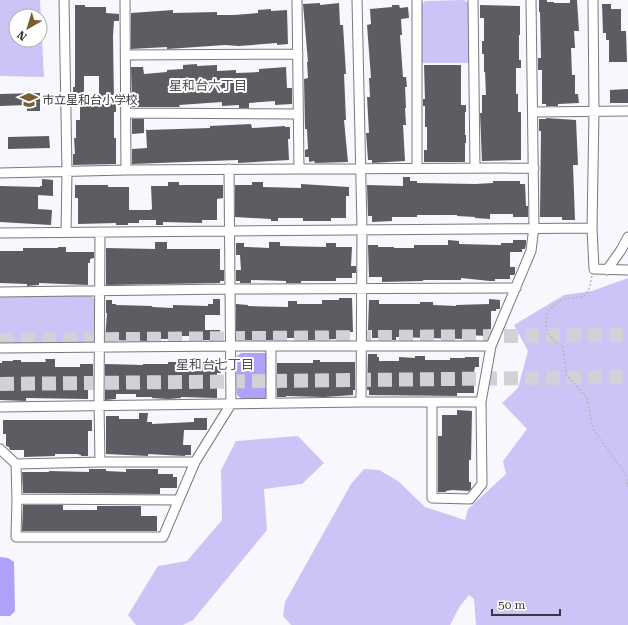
<svg xmlns="http://www.w3.org/2000/svg" width="628" height="625" font-family="'Roboto Serif','Noto Sans JP',serif">
<style>
.green{fill:#cbc5f7;fill-rule:evenodd}
.water{fill:#afa0f9}
.building{fill:#5d5c63}
.lines{fill:none;stroke-linecap:round;stroke-linejoin:round}
.highway-tunnel{stroke:#d1d1d7;stroke-width:14;stroke-dasharray:14 7;stroke-linecap:butt}
.minor-casing{stroke:#79787e;stroke-width:11}
.path{stroke:#b7b7bd;stroke-width:1.5;stroke-dasharray:2 2;stroke-linecap:butt}
.minor{stroke:#fff;stroke-width:9}
.labels{text-anchor:middle;stroke-width:4;stroke-linejoin:round;paint-order:stroke}
.poi-label{font-size:12px;fill:#39393c;stroke:#fff;text-anchor:start}
.neighbourhood-label{font-size:13px;fill:#504f55;stroke:#fff}
</style>
<rect width="100%" height="100%" fill="#f7f7fe"/>
<path class="green" d="M0,0H40L44,77L0,76ZM16,16H40V40H16Z
M464,0L470,4L469,63H421V6L425,1Z
M628,278V625H476L474,599L469,595L460,606L450,625H291L283,616L285,602L351,484L364,469L379,470L398,481L425,507L465,520L468,509L506,474L503,461L527,429L502,403L518,388L528,351L514,325L564,295L592,291Z
M90,295L96,300V339L92,344H0V296Z
M298,436L324,463L302,484L264,489L267,530L193,620L183,625H136L128,615L158,566L187,561L222,520L221,470L236,441Z"/>
<path class="water" d="M241,353H268V399H242L237,395L236,357Z
M0,557L8,558L14,562L15,611L10,616H0Z"/>
<path class="building" d="M539,0H547V2H554V3H570V0H577L579,31H574L575,48H571L572,75H575V94H578L579,103L558,104V106H546V104H542V70H538V58H541L540,12H539Z
M320,3V5L339,3L340,25H343L346,74H344L346,120H344L348,162L315,163L314,161L309,162V157H305V150L308,149L307,129H305L304,79L308,78L307,62H308L303,4Z
M602,4H611V9H621V31H626L627,62H609V40H606V33H603Z
M75,5H85V7H106V13L119,14V21H114L113,36L114,101H116V112H114V138H116V164L73,165V154H75L74,138H76V120H80V98H99V76H84V95H73V87H75Z
M392,5H399L400,8L408,7L409,18L401,19L402,35H400L403,77H406L407,87H405L406,108H405L406,125H403L405,161L372,163V160H368L366,133H369L367,97H370L369,78H371L367,25L371,24L370,9L392,7Z
M480,5L520,6V35H519V60H521V68H516V94H518V112H521V160L482,161L480,113H482V95H486L485,72H484V54H482V41H484V18H480Z
M271,9V11L287,10L288,44L277,45V43L239,46L225,45L167,49V47L131,49V13L173,10V13L217,12V15H234L258,13V10Z
M197,64V66L217,65V71L236,70V73L259,72V69L286,67L287,88H292V104L275,105V101L249,103V108H239V105L222,106V102L179,105L180,107H132L131,67H143L144,74L167,72V70L183,69V65Z
M424,65H461V105H466V112H465V135H466V143H465V162H424V150H427V127H425V106H423V99H425Z
M628,89V103H610V90Z
M40,93V111H27V105L0,106V94Z
M546,118L576,120L578,165H573L575,220H562V217H540L541,131H539V119H546Z
M132,119H144V133L132,134Z
M251,124L252,128L285,126V127H290V139H288L289,160L238,163V160L132,164V149L147,148L146,130L210,128V126Z
M49,136L50,148L8,149V137Z
M403,177H410V181H417V183L475,184L493,183V181H520V184H525L526,206H528V217H513V214H490V219L475,218V217L457,216V215H417V217H392V221L372,222V216H368L367,185L403,186Z
M42,179L53,180V196L38,195V209L52,210L51,225L0,222V186L40,187V186H42Z
M168,182H179V185H223V198L217,199V220H202V223L163,222V225H156V220H139V223H128V225H116V223L78,224V198H75V185H108V187H129V210H150L152,209L151,186H168Z
M252,182H263V187L301,188V184L349,187V196H346V218H331V221H303V218H278V221H271V219L235,217V185H252Z
M448,240L459,241V244L497,245H501V243H513V240H526V244L525,249H522V252H510V267H515V274L514,275H510V279H495V281H490L461,278V280H423V281L382,282V277H369L368,245H378V247H394V248H414V245H448Z
M155,242H167V249H220V270H224V281H220V283L106,285V248L155,249Z
M269,242H280V246L326,247V243H336V247H352L351,266H356V273H352V278H336V281H301V283H286V281L251,280V283H240V281H236V270H241L240,255H236V243H244V247H248L269,248Z
M58,247H66V252H94V258L90,259V263H88V285L39,283V285L27,286V284L0,283V251H23V248H58Z
M339,298H352L353,332H349V337H336V339L316,340H307V338H282V340H236V304L248,305V306L288,307V301H297V304H322V300H339Z
M213,299H220V315H205V330H220V340H199L198,336H182V339H147V341L105,340L107,313H106V300H112V304H116V305L152,306V307L173,308V305L208,306V304H213Z
M489,299L500,300V309H496V311H491V329H488V336L466,335V338H462L463,339L396,337V340H383V338H372V330H368L369,300H379V304H420V302H433V305L456,306V305L489,304Z
M368,354H377V357H379V361H399V357L415,358V356H425V360H450V358H465V357H479V367H475L474,372V393H457V396L369,395V390H367Z
M45,359H55V367H80V364H93V378H88V399L26,398V401L0,400V363H2V361H13V360H21V362H46Z
M205,360H221V373H217V398L181,397V398L168,399L152,398V397H136V394H116V399L105,400V364L143,365V364H168V362H205Z
M313,360H320V362H355V390H353V395L324,397L286,396V397H277V363H313Z
M457,410L472,411L471,460H469V482H471V489L469,491L452,490L446,491V492H438V436H442V415H457Z
M139,413H148L147,422H152V424L194,422V418H207V430H184L183,445H191V455H185V456L148,454V456L106,454V416H119V419H139Z
M3,420H92V431H88V456H81V455L77,454H55V456L24,457V450H10L9,447L6,446V434H3Z
M89,469H106V471L126,472V469H158V474H173V477H177V488H160V494L23,493L22,472H49V471L89,472Z
M23,505H63V510H97V506H141V516H157V531H22Z"/>
<g class="lines">
<path class="highway-tunnel" d="M0,340L628,335
M0,384L628,377"/>
<g class="minor-casing">
<path id="minor" d="M64,0L67,172L66,232
M125,0L126,170
M297,0L299,169
M357,0L362,229L361,402
M417,0V168
M473,0L475,168
M593,0L594,111L592,228L594,269L628,270
M126,55L298,54
M533,112L628,111
M126,113L298,114
M0,173L126,170L534,168
M100,232L99,405L100,462
M0,233L592,228
M607,270L621,250L628,237
M0,292L230,289L516,288
M271,346V403
M0,348L230,346H491
M432,402V498L470,499L482,484L481,402L491,346L531,251L534,227L531,0
M0,407L361,402H481
M0,449L16,464L17,499L16,537H163L195,462L231,404L229,169
M16,464L100,462H195
M17,499L178,500"/>
</g>
<path class="path" d="M592,276C590,284 590,291 584,296C578,299 569,297 563,300C549,305 541,321 549,335C552,339 558,343 563,347L566,374L587,398L593,429L626,475L628,487"/>
<use href="#minor" class="minor"/>
</g>
<defs>
<g id="school-bare" transform="scale(1.38)"><path d="M0-5L7-2L0 1L-7-2ZM-4 1L0 2.5L4 1V4Q0 6-4 4Z" fill="#785e30" stroke="#fff" stroke-width="2.5" paint-order="stroke"/></g>
</defs>
<g fill-rule="evenodd">
<use href="#school-bare" x="29" y="100"/>
</g>
<g class="labels">
<g class="poi-label">
<text x="42" y="104">市立星和台小学校</text>
</g>
<g class="neighbourhood-label">
<text x="208" y="90">星和台六丁目</text>
<text x="215" y="369">星和台七丁目</text>
</g>
</g>
<g transform="translate(28 28) rotate(218)"><circle r="19" fill="#ffffff" stroke="#b0b0b1"/>
<path d="M0-3L7 15L0 10L-7 15Z" fill="#785e30"/>
<text y="-6" font-size="11" font-weight="bold" text-anchor="middle" fill="#39393c">N</text>
</g>
<path d="M492 609v6h68v-6" fill="none" stroke="#39393c" stroke-width="2"/>
<text x="498" y="609" font-size="12" fill="#39393c" stroke="#ffffff" stroke-width="3" paint-order="stroke">50 m</text>
</svg>
